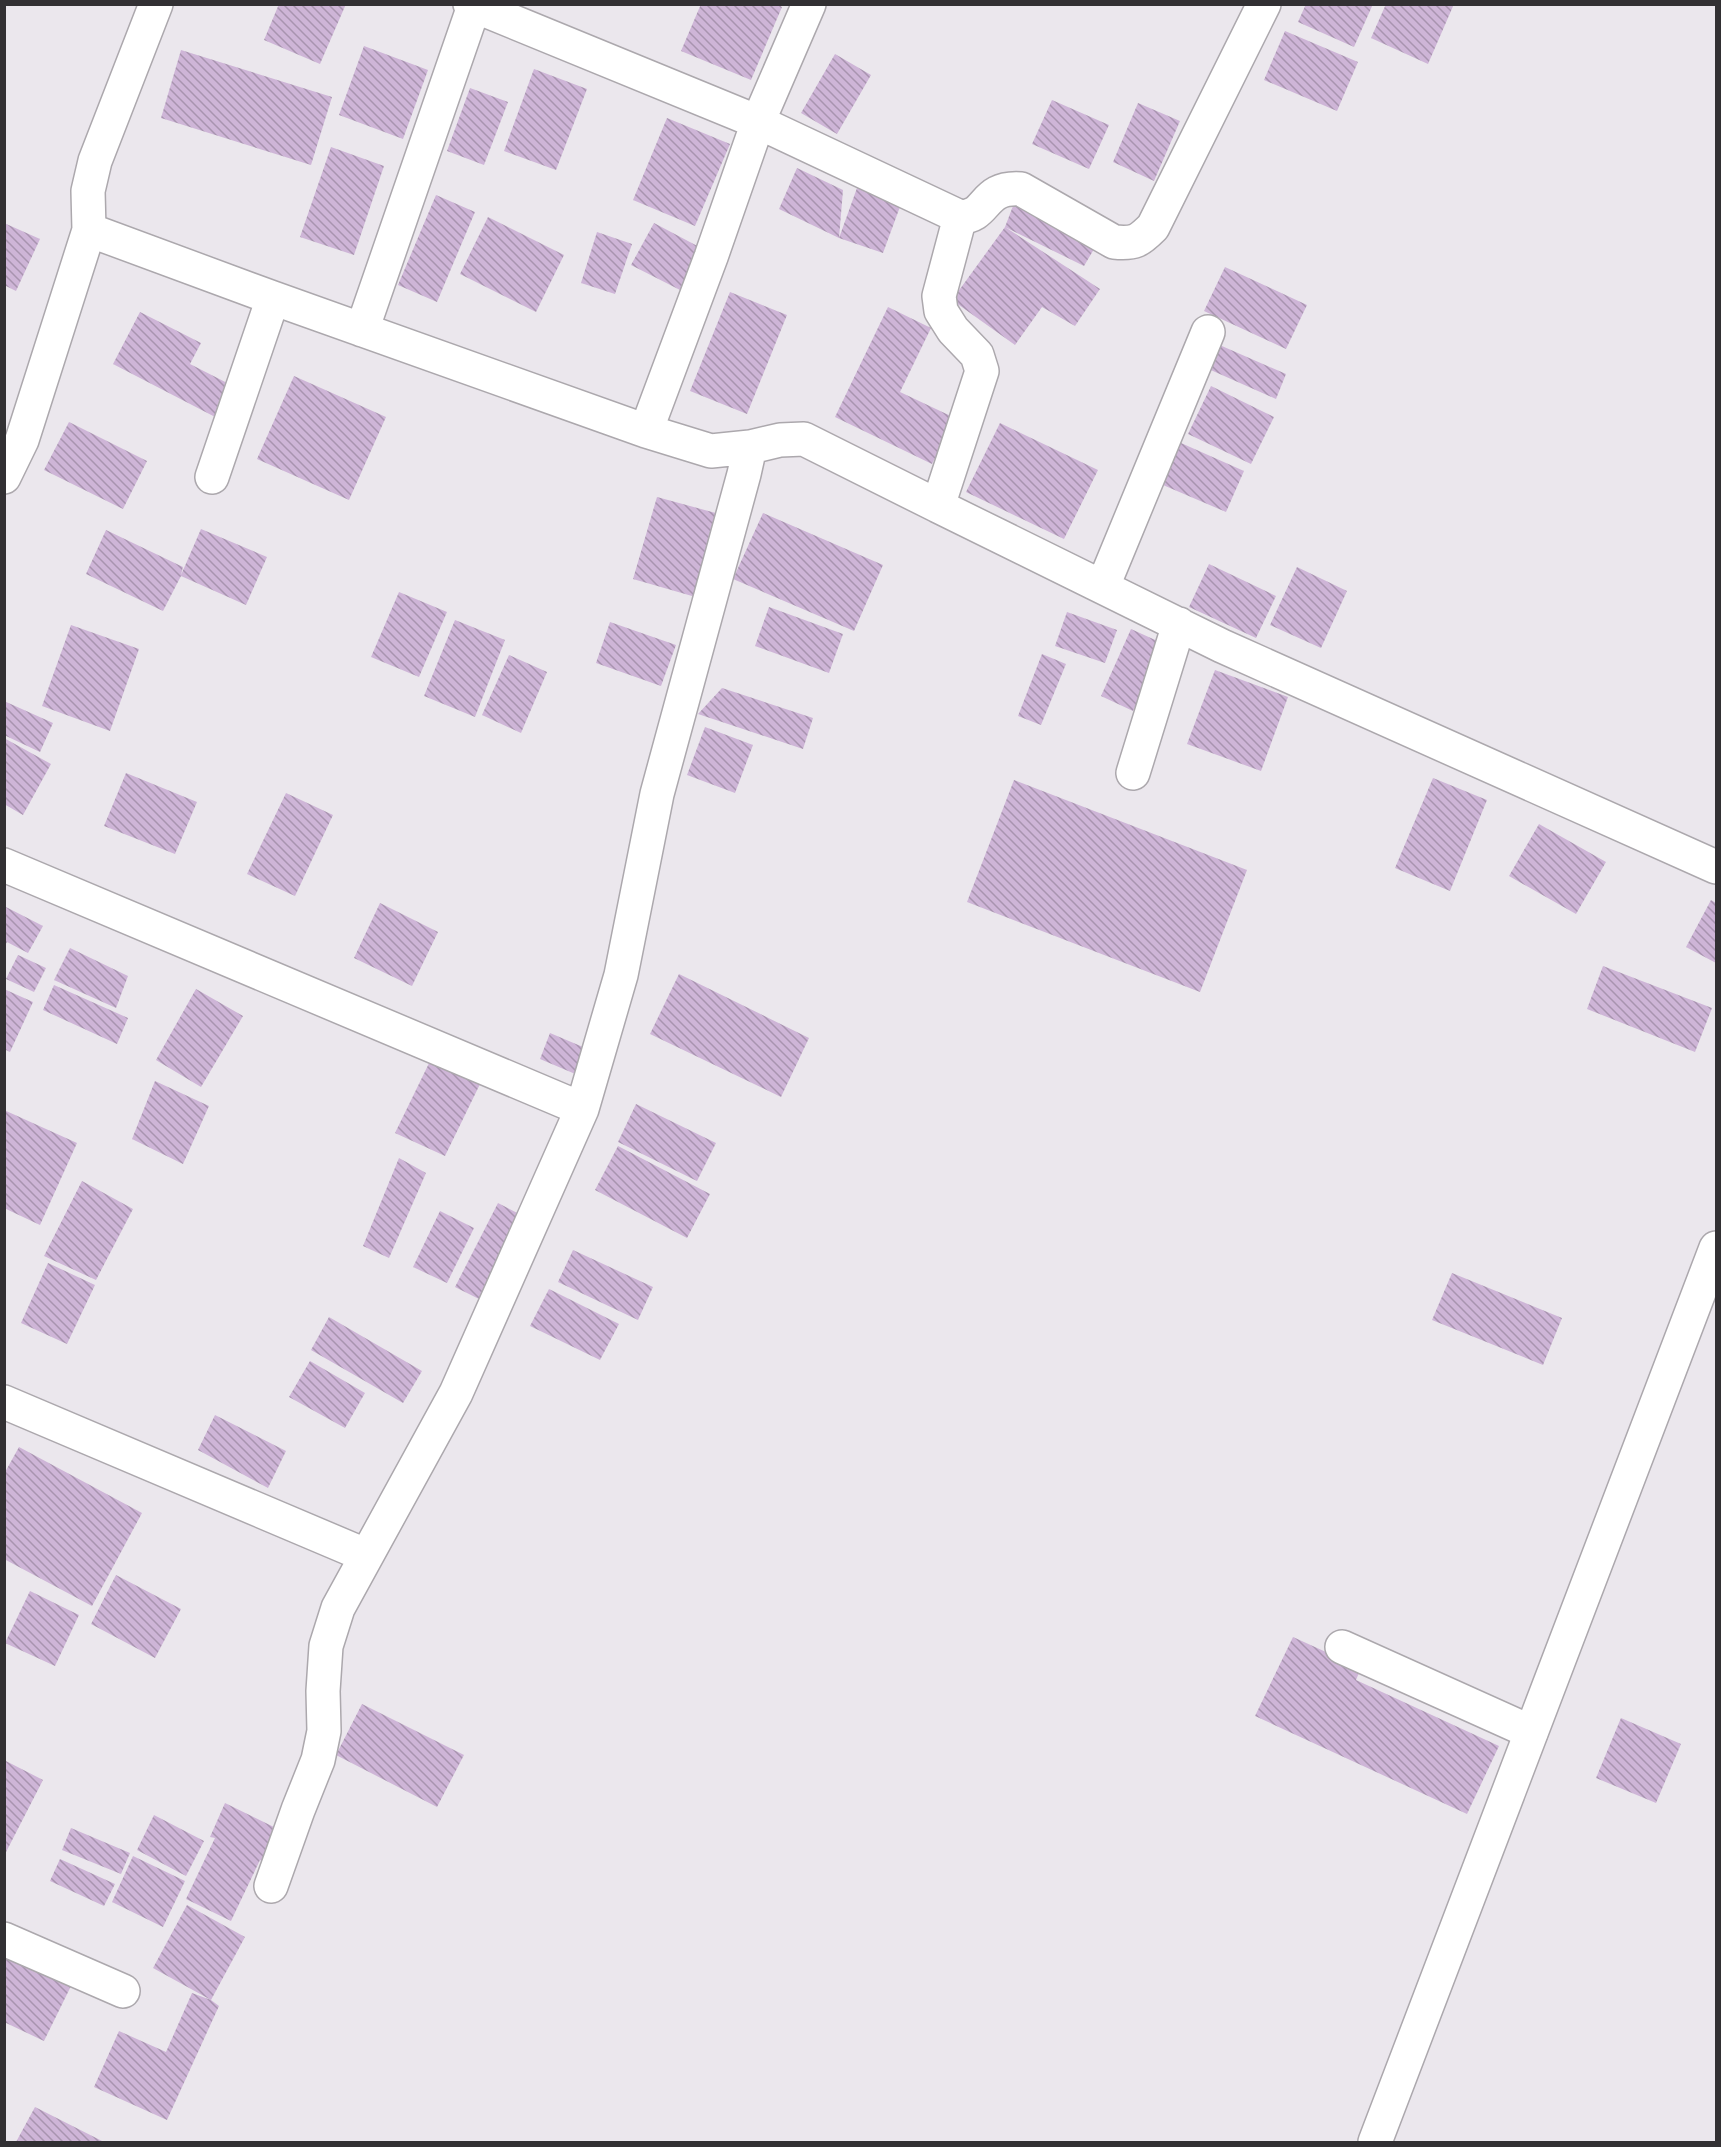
<svg xmlns="http://www.w3.org/2000/svg" width="1721" height="2147" font-family="Quicksand,sans-serif">
<style>
.building{fill:url(#building-back-hatch)}
.lines{fill:none;stroke-linecap:round;stroke-linejoin:round}
.minor-casing{stroke:#aca8ad;stroke-width:36}
.major-casing{stroke:#aca8ad;stroke-width:36}
.minor{stroke:#fff;stroke-width:33}
.major{stroke:#fff;stroke-width:33}
</style>
<defs>
<pattern id="building-back-hatch" width="6" height="6" patternUnits="userSpaceOnUse" patternTransform="scale(1.5)"><rect width="6" height="6" fill="#ceb5d7"/><path d="M-1 5l2 2M0 0l6 6M5-1l2 2" fill="none" stroke="#a894af"/></pattern>
</defs>
<rect width="100%" height="100%" fill="#ebe7ed"/>
<path class="building" d="M279,4H346L320,64L264,40Z
M701,4H777L782,7L751,80L681,51Z
M1306,4H1373L1354,47L1298,22Z
M1386,4H1454L1428,64L1371,38Z
M1285,31L1358,62L1337,111L1264,80Z
M364,46L428,70L403,139L339,115Z
M181,50L332,97L311,165L161,118Z
M835,54L871,75L837,134L801,113Z
M534,69L587,89L556,170L504,151Z
M470,88L508,102L484,165L447,151Z
M1052,100L1109,125L1089,169L1032,144Z
M1138,103L1180,121L1154,181L1113,162Z
M667,118L730,144L695,226L633,200Z
M331,147L384,166L354,255L300,237Z
M797,168L843,190L839,238L779,209Z
M857,188L901,204L883,253L839,238Z
M1019,190L1100,239L1084,266L1005,227Z
M436,195L475,212L437,302L398,285Z
M488,217L564,255L536,312L460,274Z
M4,223L40,239L16,291L4,285Z
M654,223L703,249L682,291L631,265Z
M1005,227L1100,289L1075,326L1042,307L1015,345L952,300Z
M597,232L632,244L615,294L581,283Z
M1225,267L1307,305L1286,349L1204,311Z
M730,292L787,315L747,414L690,391Z
M888,307L931,328L900,392L955,418L932,464L835,417Z
M140,312L201,343L190,364L235,387L219,419L113,364Z
M1215,343L1286,374L1276,399L1204,367Z
M294,376L386,417L349,500L257,459Z
M1211,386L1274,417L1251,464L1188,434Z
M69,422L147,461L123,509L44,470Z
M1000,423L1098,470L1064,539L966,492Z
M1181,443L1244,471L1226,512L1163,485Z
M657,497L723,515L699,598L633,579Z
M763,513L883,565L854,631L733,579Z
M201,529L267,557L246,605L181,576L163,611L86,574L106,530L183,567L181,575Z
M1209,564L1276,596L1256,638L1189,607Z
M1297,567L1347,591L1321,648L1270,625Z
M399,592L447,612L419,677L371,657Z
M769,607L843,634L829,673L755,646Z
M1067,612L1117,630L1105,663L1055,646Z
M455,620L505,640L475,717L424,696Z
M610,622L676,645L661,686L596,663Z
M71,625L139,649L110,731L42,706Z
M1131,629L1164,644L1133,711L1101,696Z
M1042,654L1066,664L1041,725L1018,716Z
M509,655L547,672L521,733L482,715Z
M1215,670L1288,697L1261,771L1187,744Z
M722,688L813,718L803,749L698,714Z
M4,701L53,723L40,752L4,735Z
M705,727L753,745L735,793L687,775Z
M4,738L51,764L23,815L4,804Z
M126,773L197,802L175,854L104,826Z
M1433,778L1487,800L1450,891L1395,868Z
M1014,780L1247,870L1200,992L967,902Z
M286,793L333,815L295,896L247,874Z
M1539,824L1606,862L1576,914L1509,876Z
M1711,900L1716,903V963L1686,947Z
M380,903L438,932L412,986L354,958Z
M4,906L43,926L28,953L7,942L4,947Z
M70,948L128,976L116,1008L54,980Z
M18,955L46,968L34,992L6,979Z
M1603,966L1712,1008L1695,1052L1587,1009Z
M679,974L809,1038L781,1097L650,1034Z
M54,985L128,1018L117,1044L43,1010Z
M4,989L33,1002L10,1052L4,1049Z
M196,989L243,1016L201,1087L156,1060Z
M550,1033L590,1050L580,1076L540,1059Z
M433,1055L482,1080L445,1156L395,1133Z
M155,1081L209,1106L183,1164L132,1139Z
M636,1104L716,1143L697,1181L618,1142Z
M4,1110L77,1143L40,1225L4,1208Z
M618,1146L710,1194L687,1238L595,1190Z
M399,1158L426,1173L389,1258L363,1246Z
M82,1181L133,1209L96,1280L44,1256Z
M498,1203L533,1221L489,1304L455,1287Z
M440,1211L474,1228L447,1283L413,1267Z
M573,1250L653,1287L638,1320L558,1282Z
M48,1263L95,1285L67,1344L21,1323Z
M1452,1273L1562,1318L1543,1365L1432,1320Z
M549,1289L619,1324L600,1360L530,1326Z
M329,1317L422,1371L403,1403L311,1350Z
M310,1361L365,1393L345,1428L289,1397Z
M215,1415L286,1451L268,1488L198,1450Z
M19,1447L142,1513L92,1606L4,1559V1474Z
M116,1575L181,1609L155,1658L91,1624Z
M30,1591L79,1615L55,1666L5,1643Z
M1293,1637L1361,1668L1356,1680L1499,1746L1467,1814L1255,1716Z
M362,1704L464,1755L437,1807L336,1755Z
M1621,1718L1681,1744L1656,1803L1596,1778Z
M4,1760L43,1780L4,1856Z
M225,1803L280,1830L265,1863L260,1860L231,1921L186,1899L215,1838L210,1837Z
M154,1815L204,1841L186,1876L137,1850Z
M71,1828L130,1853L121,1874L62,1850Z
M133,1856L185,1881L163,1927L112,1902Z
M60,1859L115,1884L104,1906L50,1881Z
M187,1905L245,1937L211,2000L153,1968Z
M4,1956L74,1980L44,2041L4,2022Z
M192,1993L211,2000L219,2006L167,2120L94,2087L119,2031L166,2052Z
M35,2107L104,2142H16Z"/>
<g class="lines">
<g class="minor-casing">
<path id="minor" d="M470,4L758,122L960,217C989,217 981,186 1021,189L1114,242C1135,244 1139,241 1153,227L1264,4
M89,230L273,298L646,431L711,451L750,447L744,474L657,794L621,975L582,1109L456,1393L338,1608L326,1646L323,1691L324,1731L318,1760L298,1810L271,1886
M362,330L474,6
M646,431L711,257L758,122L809,4
M750,447L780,440L804,439L938,506L982,371L977,355L953,330L941,311L939,296L960,217
M4,477L22,440L89,230L88,191L95,161L156,4
M212,477L273,298
M938,506L1222,646L1716,867
M1103,586L1208,332
M1133,773L1179,624
M4,865L582,1109
M4,1402L365,1555
M1342,1647L1531,1732
M4,1939L123,1991"/>
</g>
<g class="major-casing">
<path id="major" d="M1375,2142L1716,1248"/>
</g>
<use href="#minor" class="minor"/>
<use href="#major" class="major"/>
</g>
<rect width="1721" height="2147" fill="none" stroke="#323033" stroke-width="12"/>
</svg>
